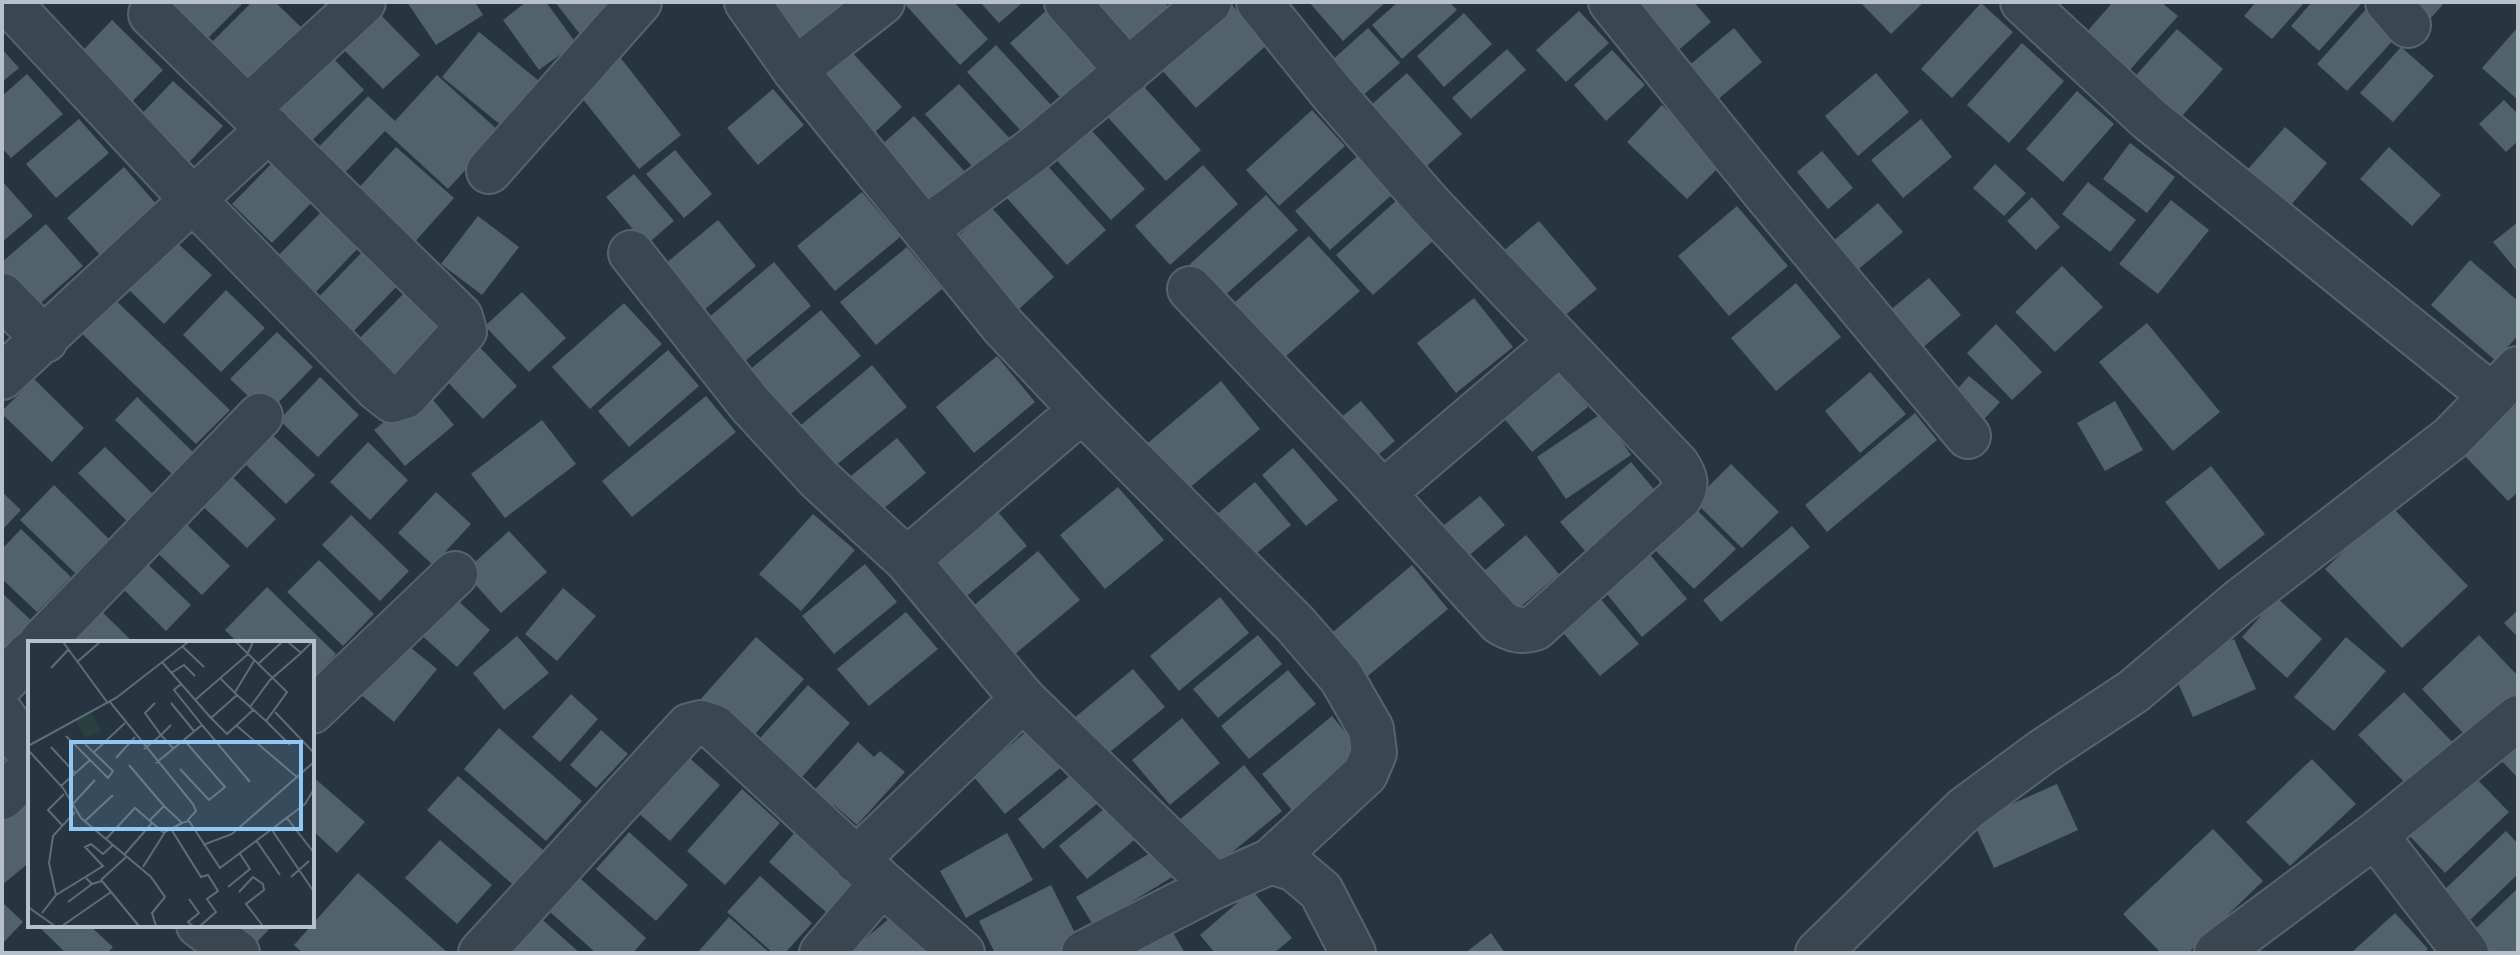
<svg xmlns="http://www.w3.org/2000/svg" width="2520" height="955" font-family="Manrope,sans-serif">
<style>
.building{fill:#52626d}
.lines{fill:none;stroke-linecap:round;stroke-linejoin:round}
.street-casing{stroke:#58646d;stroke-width:48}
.street{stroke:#3a4650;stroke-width:44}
.inset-road{fill:none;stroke:#606d77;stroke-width:2}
.view{fill:#91c7f5;fill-opacity:0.15;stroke:#91c7f5;stroke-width:4}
.inset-edge{fill:none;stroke:#b7c1ca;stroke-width:4}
</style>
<rect width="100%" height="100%" fill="#263540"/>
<path class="building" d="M161,2H244L203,43Z
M252,2H275L305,31L252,85L210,44Z
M407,2H475L483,15L436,45Z
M526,2H546L576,43L539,70L503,20Z
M555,2H607L615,12L583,38Z
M763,2H839L843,6L801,44Z
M903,2H954L988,39L960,65Z
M980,2H1023L999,23Z
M1086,2H1164L1174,12L1131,51Z
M1309,2H1386L1343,41Z
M1398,2H1449L1457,10L1402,59L1372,25Z
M1638,2H1694L1711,22L1667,60Z
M1860,2H1924L1891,34Z
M2113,2H2161L2178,16L2127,73L2084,35Z
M2256,2H2305L2272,39L2244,16Z
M2312,2L2361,4L2319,51L2291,26Z
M2394,2H2445L2423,27Z
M1981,3L2013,32L1952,98L1921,69Z
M1231,4L1268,44L1196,108L1160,68Z
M2367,8L2398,35L2347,91L2317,64Z
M1048,9L1098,65L1061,98L1010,43Z
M376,10L420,55L383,89L339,45Z
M1579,11L1609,43L1566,82L1536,50Z
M1464,13L1492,44L1444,87L1417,56Z
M112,20L163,70L121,113L70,64Z
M2518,27V100L2482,68Z
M1368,28L1400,63L1352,105L1320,71Z
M1734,28L1762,62L1709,107L1680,73Z
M2177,29L2223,69L2176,123L2130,82Z
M479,32L539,81L502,126L442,77Z
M2022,43L2064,81L2009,143L1967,105Z
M996,45L1051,105L1021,131L967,72Z
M2401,47L2434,76L2393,122L2360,93Z
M2,49L19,68L2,82Z
M1507,49L1526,70L1471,119L1452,98Z
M850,50L902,107L874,133L823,75Z
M1612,50L1645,85L1606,121L1574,85Z
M326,51L364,90L301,151L263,112Z
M616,52L681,135L639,169L573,87Z
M1407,73L1462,134L1417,175L1361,114Z
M1876,73L1909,112L1858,156L1825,116Z
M27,74L63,114L11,158L2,148V96Z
M437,75L500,132L448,189L385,131L337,181L311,155L368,96L395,121Z
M1137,79L1201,150L1166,181L1102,111Z
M173,81L223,126L181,171L132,124Z
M959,84L1014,143L979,174L925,114Z
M773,89L804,125L758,165L727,128Z
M2077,91L2114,124L2063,182L2026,149Z
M2504,100L2518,114V141L2506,152L2479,124Z
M1662,105L1723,163L1687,199L1627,142Z
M1312,110L1345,146L1279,206L1246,170Z
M914,116L967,174L931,206L878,148Z
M79,119L109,153L56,198L26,164Z
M1921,119L1952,157L1903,198L1871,160Z
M1084,122L1145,189L1111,220L1050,153Z
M2285,127L2327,163L2285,212L2242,176Z
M2130,143L2175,177L2147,213L2103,179Z
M396,147L454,198L412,245L354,193Z
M2389,147L2441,195L2412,226L2360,179Z
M675,150L712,194L684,218L646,174Z
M1822,151L1853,188L1828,209L1797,172Z
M1361,153L1396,191L1330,250L1295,211Z
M275,160L315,199L272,243L232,204Z
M1045,163L1106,230L1067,265L1006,197Z
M1995,164L2026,193L2004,216L1973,188Z
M1203,165L1238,204L1170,265L1135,226Z
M124,167L158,206L100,255L67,218Z
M634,174L674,221L646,245L606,197Z
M2,181L33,216L2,242Z
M2088,182L2136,220L2110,252L2062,214Z
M862,192L900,237L835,291L797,246Z
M1266,195L1298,230L1222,298L1190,264Z
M2032,197L2060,227L2036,250L2007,221Z
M1398,199L1435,239L1373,295L1336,255Z
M2171,200L2209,230L2158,294L2119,264Z
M1878,203L1903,232L1849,277L1825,248Z
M1737,206L1788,266L1729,316L1678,256Z
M326,207L363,243L311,297L273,261Z
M991,207L1054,277L1018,310L954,240Z
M478,216L519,247L482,295L441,264Z
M718,220L756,266L704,310L665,264Z
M1539,221L1597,289L1552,326L1495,258Z
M2518,222V272L2493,242Z
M46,224L83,266L27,315L2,287V262Z
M1309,236L1360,291L1284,358L1234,303Z
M173,239L212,275L164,324L126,287Z
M907,247L942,289L876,345L840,302Z
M366,248L401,282L348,337L313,303Z
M2470,260L2518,301V335L2496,361L2431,305Z
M774,262L811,306L738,367L701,324Z
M2062,266L2103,307L2055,352L2015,312Z
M1929,278L1961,315L1915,354L1883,316Z
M1796,283L1841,337L1776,391L1731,338Z
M412,285L454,325L392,388L351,347Z
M226,290L265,328L221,372L183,335Z
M522,292L566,338L529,372L485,326Z
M109,294L230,410L196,444L76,328Z
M1474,298L1513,347L1456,393L1417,343Z
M624,303L662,344L590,409L552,367Z
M821,310L861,356L786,418L747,372Z
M2147,323L2220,412L2173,451L2099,362Z
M1996,324L2042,372L2012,400L1967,353Z
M277,332L313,367L267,414L230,379Z
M471,338L517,386L483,419L436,370Z
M668,350L699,386L629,447L598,411Z
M997,356L1035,402L974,453L936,407Z
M872,365L907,407L835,466L801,425Z
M1558,370L1588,407L1532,452L1502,416Z
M1870,372L1906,414L1860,453L1825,411Z
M1969,376L2000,402L1976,428L1946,402Z
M320,377L359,415L318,457L279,420Z
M34,379L84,428L52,462L2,414V411Z
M1221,381L1260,429L1181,495L1142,448Z
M424,389L454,425L405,466L374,430Z
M706,396L736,432L632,517L602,481Z
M137,397L197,456L176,478L115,420Z
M1361,401L1395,441L1367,464L1334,423Z
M2115,401L2143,450L2105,471L2077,423Z
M2518,404V492L2508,501L2464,455Z
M1602,413L1631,455L1566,499L1537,457Z
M1915,413L1937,440L1827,532L1805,505Z
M542,420L576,464L505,518L471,474Z
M263,426L315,475L286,504L236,455Z
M897,438L926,473L876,515L846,480Z
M368,442L408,480L370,520L330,482Z
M105,447L155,496L129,523L78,473Z
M1293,448L1338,500L1306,526L1262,475Z
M1631,462L1658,494L1587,553L1560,522Z
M1731,464L1779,512L1742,548L1694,501Z
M221,466L276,519L247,548L192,496Z
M2211,466L2265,534L2219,570L2165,502Z
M1255,482L1291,525L1252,557L1216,515Z
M54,485L109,539L75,573L20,520Z
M1118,487L1164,540L1105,589L1060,535Z
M2,492L21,510L2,530Z
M436,492L471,524L433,565L398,533Z
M1480,496L1505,525L1459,564L1433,534Z
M987,499L1027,546L963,599L924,552Z
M2391,506L2468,586L2402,648L2325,569Z
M1694,507L1736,549L1694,589L1652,547Z
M813,514L855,550L801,611L759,574Z
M177,515L230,566L202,595L149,545Z
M351,515L409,571L380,601L322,545Z
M1792,526L1810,547L1721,622L1703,600Z
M21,529L71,577L37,612L2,579V549Z
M509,531L547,572L501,613L464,572Z
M1526,535L1559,574L1510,616L1477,577Z
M1038,551L1080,600L1014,655L972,607Z
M1647,551L1687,599L1642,637L1602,588Z
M137,554L191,605L166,631L113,579Z
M319,560L374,614L343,646L287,592Z
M865,564L897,602L834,654L802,616Z
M1412,565L1448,609L1363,680L1327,637Z
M442,586L490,630L457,667L409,624Z
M267,587L336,654L312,679V643H238L225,630Z
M563,588L596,616L557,661L525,634Z
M2,593L34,623L2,655Z
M1598,596L1639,644L1600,676L1559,628Z
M1220,597L1249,633L1179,691L1150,656Z
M2277,598L2322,639L2287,678L2242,637Z
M92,602L134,643H59Z
M2518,610V637L2504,623Z
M906,612L938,649L869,706L837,669Z
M1258,635L1282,664L1218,718L1193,689Z
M2479,635L2518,676V707L2476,747L2422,689Z
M517,636L549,673L504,710L473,673Z
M756,637L804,679L748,742L699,701Z
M2346,637L2386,671L2334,731L2294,697Z
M399,638L437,669L394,722L355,690Z
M2234,639L2256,689L2193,717L2171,667Z
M1133,669L1165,707L1105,756L1073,719Z
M1288,670L1316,704L1249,759L1221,726Z
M808,685L850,723L794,786L751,748Z
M2404,692L2460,750L2415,793L2358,735Z
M571,694L598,719L560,762L532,737Z
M1332,716L1365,756L1295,814L1262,774Z
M1182,718L1220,763L1170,805L1132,760Z
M1032,727L1064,765L1005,814L973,776Z
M499,728L582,801L546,841L464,769Z
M601,730L628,754L596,788L570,765Z
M2518,736V778L2497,756Z
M858,742L874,757L880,751L905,772L857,825L834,805L828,811L810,795Z
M685,754L720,785L670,841L635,810Z
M2312,759L2356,804L2290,866L2246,822Z
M1244,765L1282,811L1214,867L1177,822Z
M1080,767L1105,797L1043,849L1018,819Z
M2467,769L2509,812L2445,873L2404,830Z
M312,776L365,822L337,853L312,830Z
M458,776L549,855L518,889L427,810Z
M2057,784L2078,830L1994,868L1973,821Z
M742,789L780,823L725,885L687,851Z
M20,798L30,810V862L2,885V813Z
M1110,804L1138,837L1087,879L1059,846Z
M2213,829L2263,881L2188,953H2161L2123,914Z
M797,830L862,887L834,919L769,862Z
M2506,831L2518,844V874L2468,922L2441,893Z
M629,832L688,885L656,921L596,869Z
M1007,833L1033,880L966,918L940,871Z
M440,840L492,885L457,924L405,878Z
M1162,846L1179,873L1093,925L1076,897Z
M571,870L646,938L633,953H596L540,903Z
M358,873L448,953H303L294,945Z
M760,876L812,923L785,953H773L727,912Z
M1051,885L1080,943L1059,953H995L979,921Z
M2518,888V951L2516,953H2488L2470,934Z
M1252,890L1292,938L1274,953H1215L1200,935Z
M2,902L23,922L2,944Z
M897,912L931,953H858L854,948Z
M2395,913L2428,949L2424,953H2351Z
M536,914L580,953H502Z
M729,917L770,953H697Z
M37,925H89L113,947L107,953H66Z
M237,925H273L257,942Z
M1172,931L1185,953H1135Z
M1491,933L1505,953H1465Z"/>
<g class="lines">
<g class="street-casing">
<path id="street" d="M8,2L194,201L378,389L392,400L405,396L464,331L460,317L151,14
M747,2L795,70L1003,326L1082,410L1296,625L1341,677L1371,729L1374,753L1365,774L1271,861
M1067,2L1128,71
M1611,2L1766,194L1968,436
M2023,2L2148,118L2492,396
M2388,2L2408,25
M795,70L882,2
M248,108L363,2
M489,171L639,2
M926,229L1038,146L1209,2
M631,253L750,404L819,479L907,560L1023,699
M1190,289L1367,476L1500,622C1513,630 1521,632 1535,628L1679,498C1688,485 1685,477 1677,465L1431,206L1333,94L1259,2
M2,296L45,340
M2,377L269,129
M1383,493L1560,342
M907,560L1082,410
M41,643L260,416
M2,683L30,654
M312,711L455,574
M2,715L30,754
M2,797L30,769
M2375,835L2466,953
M856,860L1023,699L1215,886L1271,861L1295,869L1321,891L1353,953
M199,925L237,953
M481,953L689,726L701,723L714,727L882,883L962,953
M822,953L882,883
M1084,953L1215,886
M1818,953L1965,809L2042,752L2134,691L2239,602L2451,438L2518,369
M2217,953L2375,835L2518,718"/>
</g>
<use href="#street" class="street"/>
</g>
<g transform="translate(28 641)">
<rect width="286" height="286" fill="#263540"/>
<path d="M62,71L74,90L58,97L47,79Z" fill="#284140"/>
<path class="inset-road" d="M35,1L79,61M208,1L259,51L238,80L209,54M260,1L273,12L284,1M155,6L176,26M49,21L72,1M134,21L183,77L209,54L193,38M230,23L254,1M23,27L40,9M143,32L156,24L167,35M153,43L146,49L174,84M207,51L226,20M167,59L219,14L225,1M82,61L165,163L168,170L159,180M127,62L117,72L133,94L143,84M143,62L166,90M222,66L242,39L273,12M247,71L286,112M183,77L199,93L225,69M238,80L262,104M209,85L270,137M38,95L80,137L85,130L57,103M0,105L88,57L160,1M23,106L47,132M116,108L133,94L146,108M0,109L35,147L53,177L123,236L137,256L124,272L128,285M66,111L97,82M88,117L107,96M128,122L174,84L222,141M101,124L136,165M152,128L181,159L197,146L156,99M33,145L62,119M43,165L67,139M259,177L286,212M121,180L136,165L154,182L161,180L192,227L277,163L286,148M56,181L85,154M34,184L20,169L36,153M143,188L173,236L180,234L190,250L179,258L188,271L172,285M244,189L286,251M78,198L107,167L137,193M228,199L252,234M175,204L204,193L286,121M96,214L124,182M115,226L137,191L154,182M263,236L281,220M58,237L64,243L74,240L111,285M73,239L98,216M200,246L222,228L212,213M211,251L225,236L235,243L236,249L218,263L235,285M286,253V278M28,254L75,225L57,206L63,203L75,213L85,204M161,258L171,272L160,281L165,285M40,261L64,243M0,266L27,285M14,272L28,254L21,222L25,195L47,171M34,285L83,251"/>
<path class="view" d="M43,101H273V188H43Z"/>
<rect width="286" height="286" class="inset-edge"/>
</g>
<rect width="2520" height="955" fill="none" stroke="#b7c1ca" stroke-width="8"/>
</svg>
